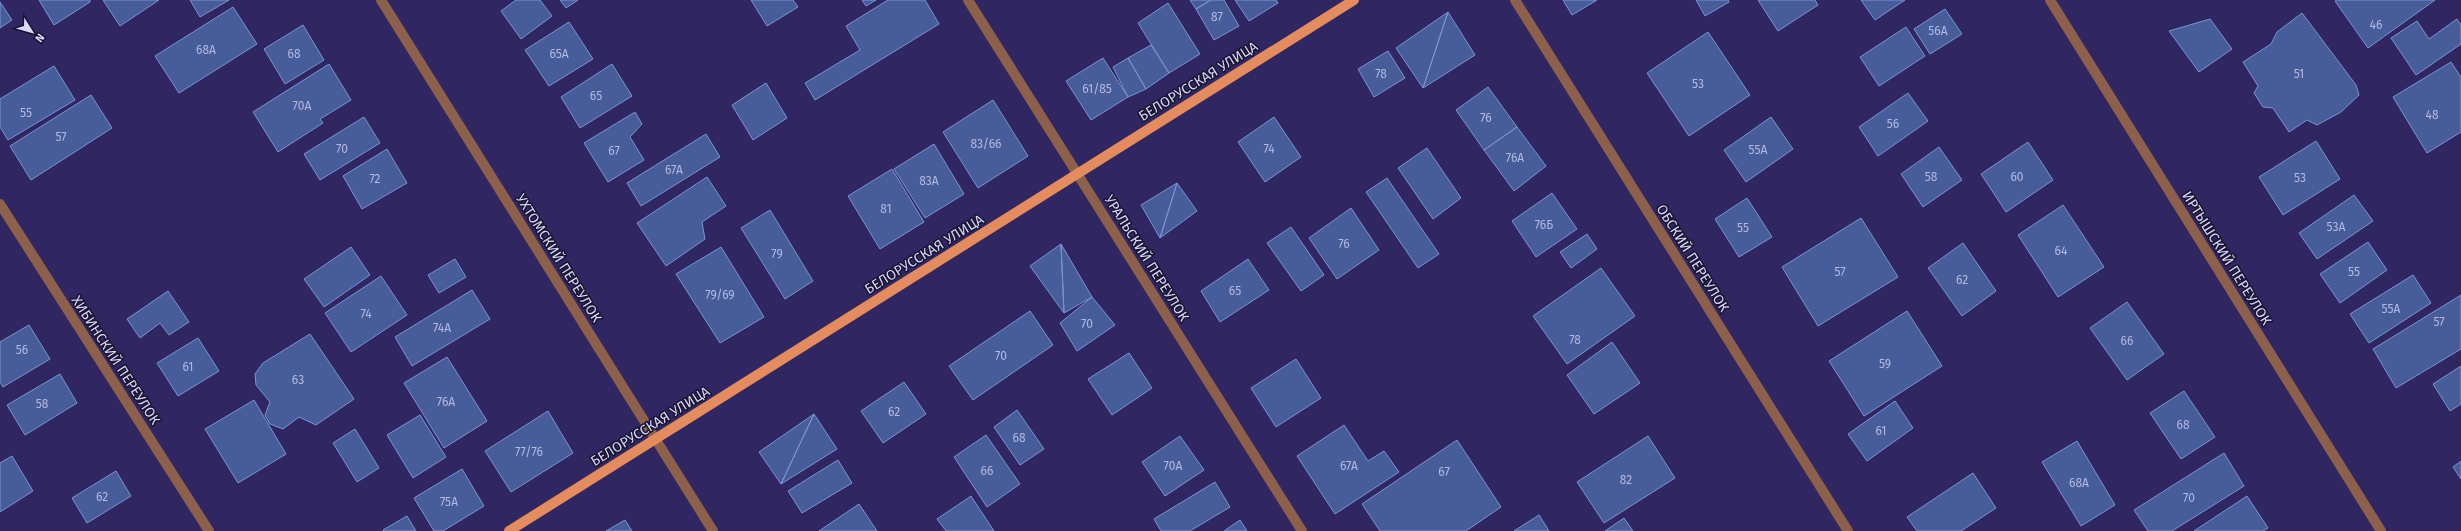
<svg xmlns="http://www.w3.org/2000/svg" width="2461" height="531" font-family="'Fira Sans',sans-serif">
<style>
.building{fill:#475d99;stroke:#7b94d5}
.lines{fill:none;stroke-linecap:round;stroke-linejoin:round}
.minor{stroke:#8c604b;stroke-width:10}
.major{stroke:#e48c5e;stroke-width:10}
.labels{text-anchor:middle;stroke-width:3;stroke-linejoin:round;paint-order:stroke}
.number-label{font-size:12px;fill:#b4b8e3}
.street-label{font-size:14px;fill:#d9d7fc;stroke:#18152f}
</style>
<rect width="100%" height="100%" fill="#302661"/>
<path class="building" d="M39,0H90V2L54,25Z
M103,0H159L120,26Z
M190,0H229L200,17Z
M516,0H540L552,16L521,39L501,11Z
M560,0H578L566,8Z
M751,0H793L798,7L767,26Z
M862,0H876L866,6Z
M888,0H925L939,24L815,100L805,83L860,50L846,26Z
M1190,0H1211L1196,9Z
M1211,0H1224L1239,26L1214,40L1196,9Z
M1235,0H1276L1278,3L1249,21Z
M1563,0H1597L1572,15Z
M1696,0H1728L1729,2L1705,16Z
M1758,0H1815L1818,5L1778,31Z
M1861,0H1905L1875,20Z
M2337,0H2435L2368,48L2335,1Z
M0,2L12,20L0,28Z
M1168,3L1200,54L1169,73L1138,23Z
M233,7L257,44L179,93L155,56Z
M1945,9L1962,34L1930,54L1914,29Z
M1448,12L1423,88L1396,48Z
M1448,12L1475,55L1423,88Z
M2302,13L2356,85L2359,95L2341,112L2317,125L2307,120L2289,132L2273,108L2263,107L2254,93L2258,86L2243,62L2271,44L2277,32Z
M2210,19L2232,49L2199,72L2169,31Z
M2457,19L2461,25V44L2416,75L2391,38L2417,21L2429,39Z
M569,22L593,59L549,86L525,50Z
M303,25L324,60L285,84L264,49Z
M1906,27L1925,56L1879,86L1860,57Z
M1708,32L1750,95L1689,136L1647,73Z
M1151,45L1169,73L1146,89L1128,58Z
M1388,51L1405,78L1374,97L1358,69Z
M1103,58L1128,97L1091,120L1066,81Z
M1128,58L1146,89L1128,97L1113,67Z
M2451,62L2461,77V132L2427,153L2393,97Z
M329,64L351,100L320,119L323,123L278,152L253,112Z
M612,64L632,96L580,128L561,97Z
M54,66L75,100L8,140L0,127V99Z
M766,83L787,118L753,140L732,105Z
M1488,87L1517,127L1484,150L1456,110Z
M1908,93L1928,121L1878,156L1859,127Z
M91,95L112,128L31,180L10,146Z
M993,100L1028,156L978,188L943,132Z
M635,112L642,124L630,137L644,160L608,182L584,143Z
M364,117L380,143L320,180L304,154Z
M1274,117L1301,157L1265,182L1238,142Z
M1771,117L1793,149L1746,182L1724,150Z
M1517,127L1546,166L1514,191L1484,150Z
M706,134L720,157L641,206L627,183Z
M2316,141L2340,179L2283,215L2259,177Z
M2028,142L2053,180L2006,212L1981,174Z
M934,144L964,194L925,218L894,169Z
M1939,147L1962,180L1923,207L1901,174Z
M1427,148L1461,198L1433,219L1398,168Z
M387,149L407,183L362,209L343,176Z
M892,169L924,222L880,249L848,196Z
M707,177L726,206L702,222L705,239L666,266L637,223Z
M1387,178L1439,254L1418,268L1366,192Z
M1177,183L1160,238L1141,205Z
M1177,183L1197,211L1160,238Z
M1552,193L1577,229L1536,257L1512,221Z
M2354,195L2373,221L2317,259L2299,233Z
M1747,198L1772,237L1739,257L1715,219Z
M2063,205L2104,267L2058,297L2018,235Z
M1351,208L1379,250L1337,279L1309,238Z
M770,210L813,281L785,299L741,228Z
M1861,218L1898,277L1818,326L1782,267Z
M1291,227L1324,275L1301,291L1267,243Z
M1587,234L1597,249L1571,268L1560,252Z
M2368,242L2387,270L2340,303L2320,274Z
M1963,243L1996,291L1962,316L1928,268Z
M1061,244L1064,313L1030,266Z
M1061,244L1092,297L1064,313Z
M351,247L370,275L324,307L304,279Z
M721,247L764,317L720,343L676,274Z
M455,259L466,277L439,293L428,275Z
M1248,259L1269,290L1220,322L1201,291Z
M1601,268L1635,316L1567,364L1533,316Z
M2413,275L2431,303L2369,343L2350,314Z
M381,276L407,315L351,352L325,313Z
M472,290L490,319L412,366L395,337Z
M168,291L189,322L169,335L160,323L140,338L127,319Z
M2461,295V349L2396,388L2373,349Z
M1092,297L1115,325L1077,351L1060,323Z
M2127,302L2164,354L2127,380L2090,328Z
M1030,311L1053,345L973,400L949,366Z
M1907,311L1942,366L1864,416L1829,361Z
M29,325L50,359L3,387L0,382V342Z
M310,334L354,399L316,425L299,417L283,429L270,424L265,415L270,402L256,385L255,374L263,363Z
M198,338L219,371L178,396L157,363Z
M1612,342L1640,383L1594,414L1567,375Z
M1129,353L1152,388L1112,415L1088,379Z
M447,357L487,421L444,448L404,383Z
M1296,359L1321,398L1276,427L1251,388Z
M2461,366V404L2450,411L2433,384Z
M60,374L77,403L25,435L7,405Z
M904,382L926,414L883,443L861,411Z
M2184,391L2215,437L2181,459L2150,413Z
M254,400L286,454L238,483L205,429Z
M1895,401L1913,428L1867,461L1848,434Z
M1017,410L1044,449L1020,465L994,427Z
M548,411L573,453L511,492L485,451Z
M814,414L781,484L759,452Z
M814,414L837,449L781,484Z
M420,415L446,457L413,478L387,435Z
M1344,425L1368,461L1384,451L1399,472L1335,514L1297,456Z
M355,429L379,468L357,482L333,443Z
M986,435L1020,484L987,507L954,457Z
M1180,436L1204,470L1165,496L1142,462Z
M1648,436L1675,478L1604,523L1577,482Z
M1457,440L1501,507L1466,531H1380L1362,504Z
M2077,441L2115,505L2081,526L2042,462Z
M2224,453L2244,486L2172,531H2148L2134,510Z
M12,456L33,491L0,512V463Z
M838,460L852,483L802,513L788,491Z
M2461,461V479L2453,467Z
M462,469L484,506L443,531H434L414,498Z
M116,471L131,496L87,523L72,498Z
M1973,473L1996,508L1961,531H1917L1907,517Z
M1215,482L1230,507L1190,531H1161L1154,519Z
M971,496L994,531H946L937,519Z
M2247,496L2268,528L2263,531H2194Z
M859,504L877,531H819Z
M1539,515L1549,531H1514Z
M407,516L416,531H384L383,530Z
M1624,518L1633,531H1605Z
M625,520L632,531H606Z
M1240,520L1247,531H1224Z"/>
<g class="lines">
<path class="minor" d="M381,0L713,531
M968,0L1302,531
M1515,0L1848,531
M2050,0L2381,531
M0,204L209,531"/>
<path class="major" d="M509,531L1354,0"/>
</g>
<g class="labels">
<g class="number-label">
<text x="1217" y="21">87</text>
<text x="2376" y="29">46</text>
<text x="1938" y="35">56А</text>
<text x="206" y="54">68А</text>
<text x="294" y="58">68</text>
<text x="559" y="58">65А</text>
<text x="1381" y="78">78</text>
<text x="2299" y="78">51</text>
<text x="1698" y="88">53</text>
<text x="1097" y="93">61/85</text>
<text x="596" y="100">65</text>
<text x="302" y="110">70А</text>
<text x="26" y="117">55</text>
<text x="2432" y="119">48</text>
<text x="1486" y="122">76</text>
<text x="1893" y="128">56</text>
<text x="61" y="141">57</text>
<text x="986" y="148">83/66</text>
<text x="342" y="153">70</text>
<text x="1269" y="153">74</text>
<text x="1758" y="154">55А</text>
<text x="614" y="155">67</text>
<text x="1515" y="162">76А</text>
<text x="674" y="174">67А</text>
<text x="1931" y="181">58</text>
<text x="2017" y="181">60</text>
<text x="2300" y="182">53</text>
<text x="375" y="183">72</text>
<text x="929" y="185">83А</text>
<text x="886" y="213">81</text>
<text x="1544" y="229">76Б</text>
<text x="2336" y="231">53А</text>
<text x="1743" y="232">55</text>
<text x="1344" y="248">76</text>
<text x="2061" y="255">64</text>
<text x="777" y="258">79</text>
<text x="1840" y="276">57</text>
<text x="2354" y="276">55</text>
<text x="1962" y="284">62</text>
<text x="1235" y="295">65</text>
<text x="720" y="299">79/69</text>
<text x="2391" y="313">55А</text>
<text x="366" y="318">74</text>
<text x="2439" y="326">57</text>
<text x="1087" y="328">70</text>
<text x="442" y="332">74А</text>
<text x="1575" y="344">78</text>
<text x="2127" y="345">66</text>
<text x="22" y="354">56</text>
<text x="1001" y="360">70</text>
<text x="1885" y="368">59</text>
<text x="188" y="371">61</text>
<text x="298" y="384">63</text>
<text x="446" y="406">76А</text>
<text x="42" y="408">58</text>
<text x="894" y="416">62</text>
<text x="2183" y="429">68</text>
<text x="1881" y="435">61</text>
<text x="1019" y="442">68</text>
<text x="529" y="456">77/76</text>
<text x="1173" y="470">70А</text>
<text x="1349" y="470">67А</text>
<text x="987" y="475">66</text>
<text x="1444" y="476">67</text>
<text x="1626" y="484">82</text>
<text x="2079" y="487">68А</text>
<text x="102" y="501">62</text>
<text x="2189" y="502">70</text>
<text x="449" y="506">75А</text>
</g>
<g class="street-label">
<text transform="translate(1198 81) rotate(-32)" y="5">БЕЛОРУССКАЯ УЛИЦА</text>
<text transform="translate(924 254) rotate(-32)" y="5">БЕЛОРУССКАЯ УЛИЦА</text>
<text transform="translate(559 258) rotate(58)" y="5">УХТОМСКИЙ ПЕРЕУЛОК</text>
<text transform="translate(1147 258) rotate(58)" y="5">УРАЛЬСКИЙ ПЕРЕУЛОК</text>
<text transform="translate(1693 258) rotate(58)" y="5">ОБСКИЙ ПЕРЕУЛОК</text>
<text transform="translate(2227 258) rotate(58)" y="5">ИРТЫШСКИЙ ПЕРЕУЛОК</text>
<text transform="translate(116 360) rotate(57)" y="5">ХИБИНСКИЙ ПЕРЕУЛОК</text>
<text transform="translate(650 426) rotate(-32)" y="5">БЕЛОРУССКАЯ УЛИЦА</text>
</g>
</g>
<g transform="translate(32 32) rotate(127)" stroke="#18152f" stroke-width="3" paint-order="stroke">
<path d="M0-3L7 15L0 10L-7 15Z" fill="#d9d7fc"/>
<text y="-6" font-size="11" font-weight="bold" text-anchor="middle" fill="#d9d7fc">N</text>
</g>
</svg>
